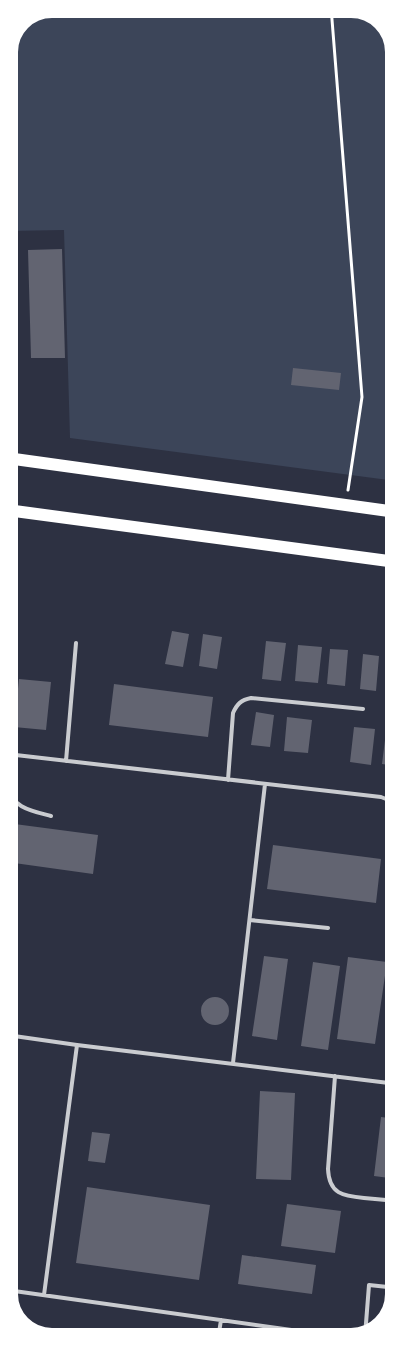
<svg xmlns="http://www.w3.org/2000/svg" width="403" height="1346" font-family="'IBM Plex Sans',sans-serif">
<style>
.green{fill:#3c4559}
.building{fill:#626471}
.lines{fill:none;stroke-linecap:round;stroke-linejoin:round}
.path{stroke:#fff;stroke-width:3}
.service{stroke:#caccd0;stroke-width:4}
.primary{stroke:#fff;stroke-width:12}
.rim{fill:none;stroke:#fff;stroke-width:6}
</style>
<rect width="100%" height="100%" fill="#2d3142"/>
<path class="green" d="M52,6L356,7L381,18L396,43V481L70,438L64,230L6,231V50L20,20Z"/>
<path class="building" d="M62,249L65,358H31L28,250Z
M293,368L341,373L339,390L291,385Z
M172,631L189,634L183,667L165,664Z
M203,634L222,637L217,669L199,666Z
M266,641L286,643L281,681L262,679Z
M298,645L322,647L318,683L295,681Z
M330,649L348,650L345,686L327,684Z
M363,654L379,656L376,691L360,689Z
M395,667H396V694L393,693Z
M19,679L51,682L46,730L14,727Z
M114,684L213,697L208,737L109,725Z
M256,712L274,715L270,747L251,745Z
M287,717L312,720L308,753L284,751Z
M354,727L375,729L371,765L350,762Z
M386,732L396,733V766L382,764Z
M7,823L98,835L93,874L7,862Z
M273,845L381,859L376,903L267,889Z
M264,956L288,959L277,1040L252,1036Z
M348,957L387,962L375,1044L337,1039Z
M313,962L340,966L328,1050L301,1046Z
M201 1011a14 14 0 1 1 28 0a14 14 0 1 1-28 0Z
M7,1083L16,1084L8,1141H7Z
M260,1091L295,1093L291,1180L256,1179Z
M381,1117L397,1119V1179L374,1176Z
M92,1132L110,1134L105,1163L88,1161Z
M87,1187L210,1205L199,1280L76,1263Z
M287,1204L341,1211L335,1253L281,1246Z
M395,1212H397V1253L389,1252Z
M242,1255L316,1265L312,1294L238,1284Z"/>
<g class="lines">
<path class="path" d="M331,7L362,397L348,490"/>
<path class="service" d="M7,754L381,797L396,803
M66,761L76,643
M228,780L233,713C237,704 241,700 251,698L363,709
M7,782L10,755
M7,786C12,808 32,811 51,816
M250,920L328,928
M7,1035L77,1045L397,1084
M233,1063L265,784
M335,1076L328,1169C329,1194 343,1196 364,1198C375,1199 386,1200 397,1201
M7,1290L356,1339
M44,1295L77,1045
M365,1336L369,1285L397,1288
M218,1339L221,1320"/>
<path class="primary" d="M7,458L396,512
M7,510L396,562"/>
</g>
<path d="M0 0H403V1346H0ZM52 15H351A37 37 0 0 1 388 52V1294A37 37 0 0 1 351 1331H52A37 37 0 0 1 15 1294V52A37 37 0 0 1 52 15Z" fill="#fff" fill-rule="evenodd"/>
<path class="rim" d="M52 15H351A37 37 0 0 1 388 52V1294A37 37 0 0 1 351 1331H52A37 37 0 0 1 15 1294V52A37 37 0 0 1 52 15Z"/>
</svg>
